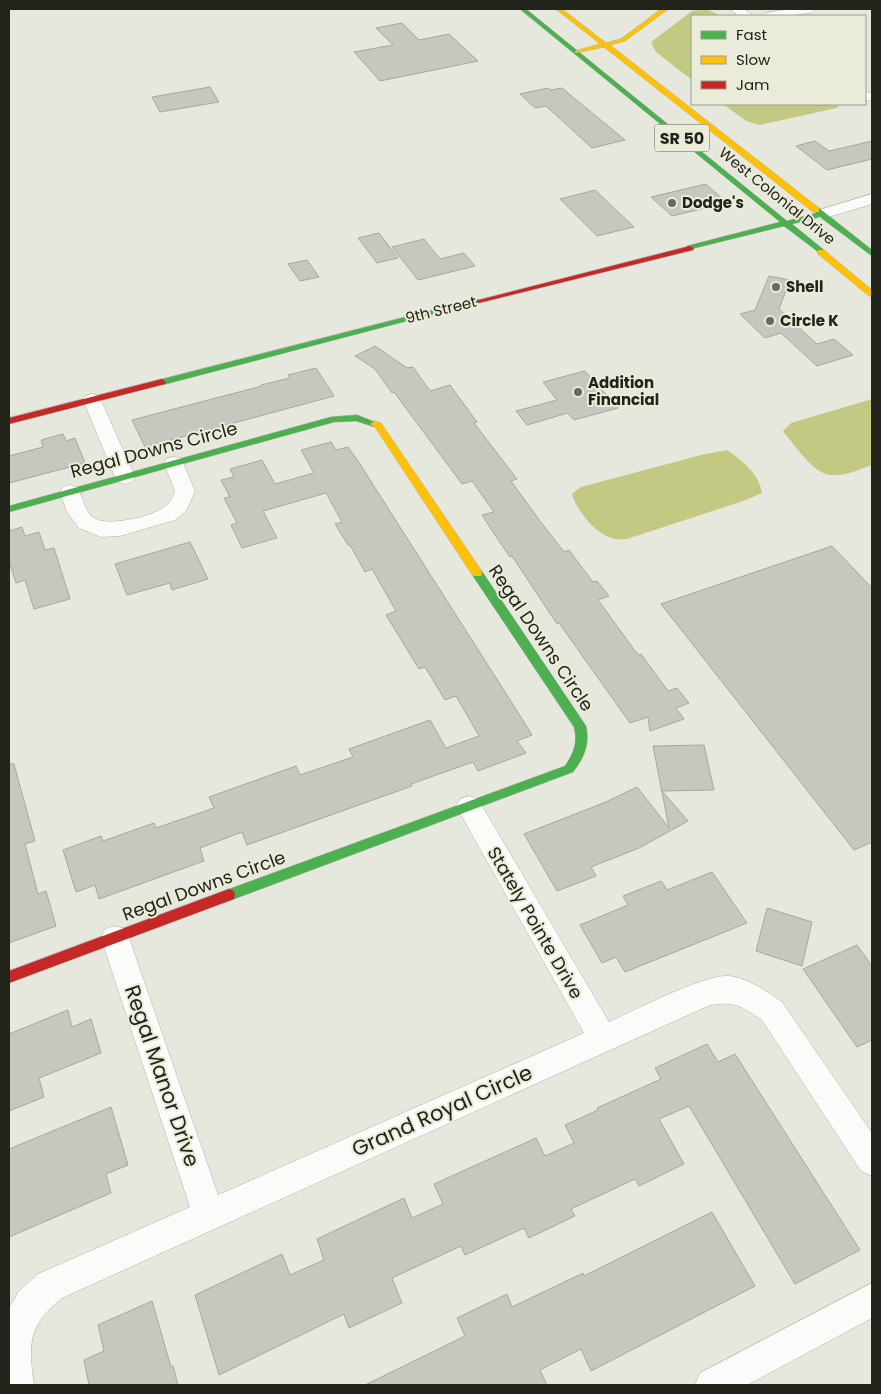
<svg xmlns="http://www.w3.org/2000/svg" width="881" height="1394" font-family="Poppins,sans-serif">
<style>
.water{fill:#c3c883}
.building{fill:#c6c7bf;stroke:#a6a79f}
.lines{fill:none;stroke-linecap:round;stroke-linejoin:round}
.street-casing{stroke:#b0b1a9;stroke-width:1}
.fast-casing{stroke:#b0b1a9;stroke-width:1}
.slow-casing{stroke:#b0b1a9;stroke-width:1}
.jam-casing{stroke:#b0b1a9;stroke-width:1}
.street{fill:#fbfcfa;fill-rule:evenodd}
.fast{fill:#4caf50;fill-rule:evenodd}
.slow{fill:#ffc107;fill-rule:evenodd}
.jam{fill:#c62828;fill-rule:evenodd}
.poi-dot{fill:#67685f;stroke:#eaecd9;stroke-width:2}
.labels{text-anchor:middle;stroke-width:4;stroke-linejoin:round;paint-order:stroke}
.far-street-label{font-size:15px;fill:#22231b;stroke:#eaecd9}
.far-poi-label{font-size:15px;font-weight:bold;fill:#22231b;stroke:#eaecd9;text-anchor:start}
.shield{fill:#eaecd9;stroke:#5e5f54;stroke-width:1}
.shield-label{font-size:16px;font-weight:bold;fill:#22231b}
.street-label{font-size:18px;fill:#22231b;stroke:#eaecd9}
.near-street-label{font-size:21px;fill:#22231b;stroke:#eaecd9}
</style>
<rect width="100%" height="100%" fill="#e6e8dd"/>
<path class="water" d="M706,9L721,16H692V80L656,52L651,42L692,11Z
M723,104H839V106L837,108L760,125L746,121Z
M872,399V465C860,469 844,477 831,475C813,474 794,444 783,431L791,423Z
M727,450C742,460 760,475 762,493L746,500L627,539C622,539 615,540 611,538C594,532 577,511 572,494L581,487L701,455Z"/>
<path class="building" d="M402,23L419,40L449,34L478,61L380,81L354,52L393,45L376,28Z
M210,87L219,102L160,112L152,97Z
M548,88L551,90L562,88L625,140L592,148L546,106L535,108L520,94Z
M815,141L829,151L872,141V159L827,170L796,146Z
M706,184L727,203L672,216L651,197Z
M595,190L634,227L597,236L560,199Z
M379,233L398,258L377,263L358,238Z
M424,239L440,259L464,253L475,266L418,280L392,247Z
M307,260L319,277L300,281L288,264Z
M769,276L790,280L779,309L817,344L834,339L853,355L817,366L781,333L765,338L740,314L755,310Z
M375,346L407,368L413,367L430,391L450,385L477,422L474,423L517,479L511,481L540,521L564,552L569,550L593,582L597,581L609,596L598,600L638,655L641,654L668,691L677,688L689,703L676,708L684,719L650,731L648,717L630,723L559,623L557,624L512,556L510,557L495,535L482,515L494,512L472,481L462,484L394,392L392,393L375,369L355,356Z
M316,368L334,396L145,447L132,420L262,386L261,385L290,378L288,375Z
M585,371L618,408L574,420L568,413L527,425L516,411L557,400L543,382Z
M63,434L66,441L75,438L85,463L9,483V456L43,447L41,440Z
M331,442L336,450L348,447L358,461L512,703L532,735L517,741L526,753L478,771L473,762L411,784L412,786L247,845L242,832L200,848L204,861L99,899L95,885L76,892L63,850L101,836L103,841L154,823L156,828L214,808L209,797L296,766L300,775L353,757L349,749L430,720L446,748L479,736L456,696L445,700L425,667L419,669L386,615L396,611L372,569L365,572L350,545H348L335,524L342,522L326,493L263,511L277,538L242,548L231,525L237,523L224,498L230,497L221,480L234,477L230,469L262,460L275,484L314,473L301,450Z
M22,527L25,536L39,532L45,550L54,548L70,599L34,609L25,580L16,583L9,561V531Z
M190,542L208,579L172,590L170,583L127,595L115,564Z
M832,546L872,588V842L854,850L661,604Z
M704,745L714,790L662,791L688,821L639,848L591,867L596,876L557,891L524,834L606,802L637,787L669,828L653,746Z
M9,764H14L35,841L25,844L38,894L46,891L56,926L9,943Z
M712,872L747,923L625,972L616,957L602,963L580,925L628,905L623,896L661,881L667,890Z
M767,908L812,922L802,966L756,951Z
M857,945L872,966V1040L857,1047L803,969Z
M68,1010L72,1027L91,1019L101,1053L39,1078L44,1097L9,1111V1034Z
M707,1044L718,1062L735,1054L860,1250L795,1284L689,1106L659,1119L684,1164L639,1186L635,1179L571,1209L575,1216L529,1238L524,1228L465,1255L461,1246L392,1278L402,1303L349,1328L344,1314L219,1375L195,1295L282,1254L290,1275L324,1260L317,1239L404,1198L412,1218L443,1204L434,1184L536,1138L545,1156L574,1143L565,1125L598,1110L597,1108L661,1079L655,1068Z
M111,1107L128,1165L106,1174L111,1193L9,1237V1149Z
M712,1212L755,1286L591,1371L581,1349L540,1370L547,1385H365L465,1336L457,1318L507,1294L512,1307L583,1273L584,1276Z
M152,1301L171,1367L173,1366L178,1385H89L84,1360L104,1351L98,1325Z"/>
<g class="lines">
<g class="street-casing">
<path id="street" d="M730,9H744L753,16H739Z
M790,9H815L813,12L790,16H765L766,13Z
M865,91L872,94V100L865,101Z
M872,194V204L822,219L816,217L814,214L816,211Z
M92,394L99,396L101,400L135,477L132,482L125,484L118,482L115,477L83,400L85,396Z
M174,457L181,458L195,491L186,511L175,520L120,536L101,537L79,528L67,512L60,492L63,487L70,485L77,487C83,497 84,511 94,518C106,527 149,517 161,509C169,505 172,499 175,491L164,463L167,458Z
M469,796L478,799L609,1022C636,1010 700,976 727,976C744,976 768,992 782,1002L872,1133V1176L861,1171L762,1020C741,1006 736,1001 710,1005L62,1298C28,1326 28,1343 34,1385H9V1308L19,1291L38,1274L190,1207L101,938L105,929L115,926L125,929L129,938L218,1195L584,1033L456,806L460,799Z
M872,1283V1318L747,1385H695L700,1373Z"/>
</g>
<g class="fast-casing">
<path id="fast" d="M520,9H526L787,221L816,213L812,210L819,208L872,250V256L820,217L792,224L824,250L825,252L821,254L784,226L687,250V246L780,222Z
M476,299L483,301L162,385L158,382L159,380Z
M357,415L380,424L375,427L356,421L334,422L9,512V506L331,417Z
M477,569L481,570L586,726C590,744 584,758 573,772L234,899L229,901L224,899L223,895L224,891L565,766C574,753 578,742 574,727L473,576L472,573Z"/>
</g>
<g class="slow-casing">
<path id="slow" d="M556,9H562L606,43L621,39L661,9H668L625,41L610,45L819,208V212H813L604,47L575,53V51L600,44Z
M818,250H824L872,290V296H869L818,254Z
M375,421L381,423L481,570L482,573L481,576H473L375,427L370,424Z"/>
</g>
<g class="jam-casing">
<path id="jam" d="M690,246L694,248L693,250L479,303L475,301Z
M162,379L166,382L165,384L9,424V418Z
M229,889L234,891L235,895L234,899L9,983V971Z"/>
</g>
<use href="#street" class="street"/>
<use href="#fast" class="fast"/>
<use href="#slow" class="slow"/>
<use href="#jam" class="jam"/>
</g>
<g class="poi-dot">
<circle cx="672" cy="203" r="5"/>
<circle cx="776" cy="287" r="5"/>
<circle cx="770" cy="321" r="5"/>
<circle cx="578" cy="392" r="5"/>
</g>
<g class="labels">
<g class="far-street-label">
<text transform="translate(777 196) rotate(39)" y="5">West Colonial Drive</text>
<text transform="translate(441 310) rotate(-14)" y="5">9th Street</text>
</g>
<g class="far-poi-label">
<text x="682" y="208">Dodge's</text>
<text x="786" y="292">Shell</text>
<text x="780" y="326">Circle K</text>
<text x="588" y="388">Addition<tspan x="588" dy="17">Financial</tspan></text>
</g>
<rect class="shield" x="654.5" y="124.5" width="55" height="27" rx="4"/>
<g class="shield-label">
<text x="682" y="144">SR 50</text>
</g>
<g class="street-label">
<text transform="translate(154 450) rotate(-15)" y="6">Regal Downs Circle</text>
<text transform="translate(541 638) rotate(56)" y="6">Regal Downs Circle</text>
<text transform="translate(204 886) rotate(-20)" y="6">Regal Downs Circle</text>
<text transform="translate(535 923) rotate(60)" y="6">Stately Pointe Drive</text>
</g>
<g class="near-street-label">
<text transform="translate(162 1076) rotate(71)" y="7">Regal Manor Drive</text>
<text transform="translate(442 1111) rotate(-24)" y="7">Grand Royal Circle</text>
</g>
</g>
<rect width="881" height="1394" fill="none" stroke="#22231b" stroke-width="20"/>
<rect x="691" y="15" width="175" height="90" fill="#eaecd9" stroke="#9a9c8d"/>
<rect x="701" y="31" width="25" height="8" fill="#4caf50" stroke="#9a9c8d"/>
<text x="736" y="40" font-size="15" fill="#22231b">Fast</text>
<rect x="701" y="56" width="25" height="8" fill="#ffc107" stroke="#9a9c8d"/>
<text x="736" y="65" font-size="15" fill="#22231b">Slow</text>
<rect x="701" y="81" width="25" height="8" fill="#c62828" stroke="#9a9c8d"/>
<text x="736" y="90" font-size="15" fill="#22231b">Jam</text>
</svg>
